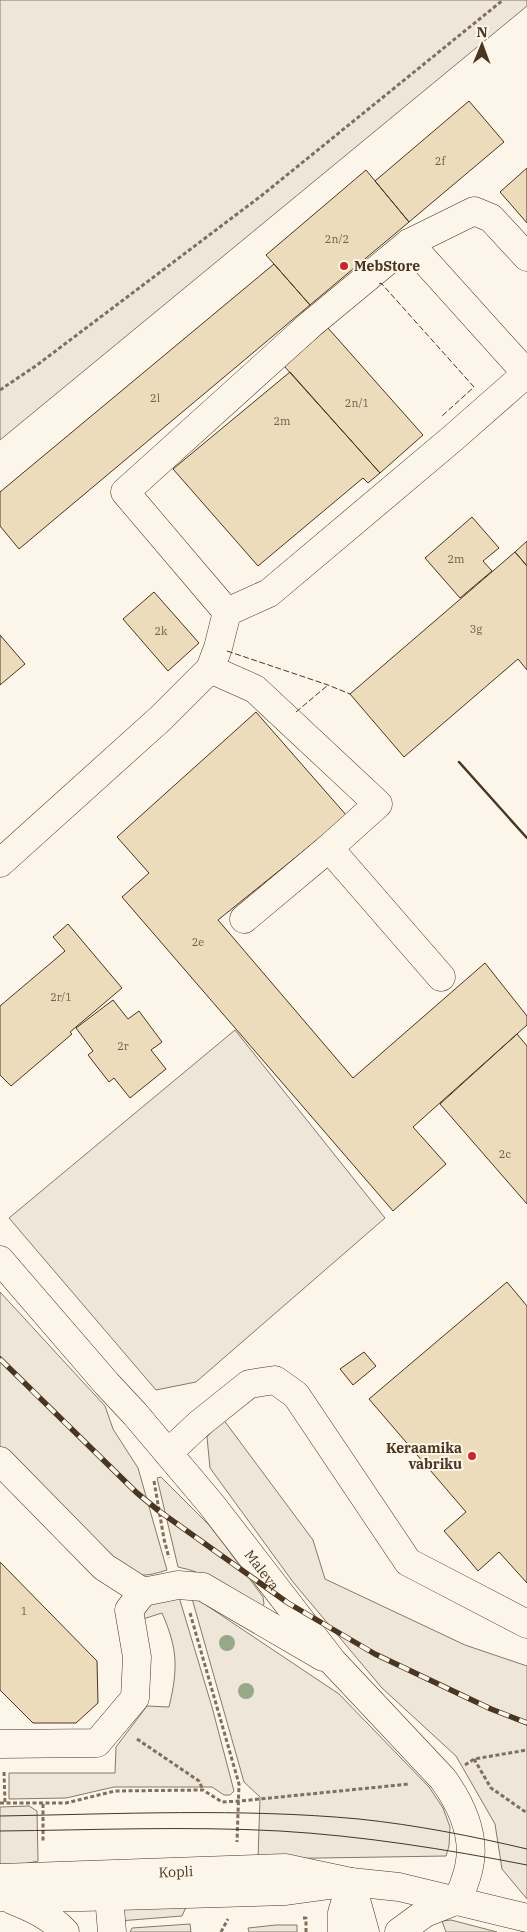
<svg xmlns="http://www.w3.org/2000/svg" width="527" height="1932" font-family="'IBM Plex Serif',serif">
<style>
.green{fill:#ede6d9;stroke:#887966}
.building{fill:#ecdcbc;stroke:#4a3520}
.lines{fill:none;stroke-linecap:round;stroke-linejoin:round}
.minor-casing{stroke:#4a3520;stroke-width:29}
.major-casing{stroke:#4a3520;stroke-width:29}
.path{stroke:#7f6f5c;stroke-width:3;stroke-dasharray:4 2.5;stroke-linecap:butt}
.minor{stroke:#fbf6e9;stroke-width:28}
.major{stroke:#fbf6e9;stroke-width:28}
.tram{stroke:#4a3520;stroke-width:1}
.rail-casing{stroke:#4a3520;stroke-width:5.5}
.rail{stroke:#fbf6e9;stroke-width:4;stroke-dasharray:11;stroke-linecap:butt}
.fence{stroke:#4a3520;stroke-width:1;stroke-dasharray:6 2.5;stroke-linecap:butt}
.wall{stroke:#4a3520;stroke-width:2.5}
.tree{fill:#96a887}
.poi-dot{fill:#c62828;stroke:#fbf6e9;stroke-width:2}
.labels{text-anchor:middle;stroke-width:4;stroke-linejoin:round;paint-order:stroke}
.number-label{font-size:11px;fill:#725f47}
.poi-label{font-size:14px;font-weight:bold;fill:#4a3520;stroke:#fbf6e9;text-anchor:start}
.street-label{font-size:14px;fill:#4a3520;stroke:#fbf6e9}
</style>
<rect width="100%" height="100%" fill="#fbf6e9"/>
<path class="green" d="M0,0H527V6L0,440Z
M235,1030L385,1218L196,1382L156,1390L9,1218Z
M0,1292L105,1406L113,1429L138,1468L167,1570C139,1579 136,1576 112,1560L0,1447Z
M223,1419L313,1540L325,1579L465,1645L527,1666V1899L502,1869L495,1824L456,1756L382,1688L293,1582L210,1468L207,1437Z
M161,1477L209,1525L226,1547L263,1597L264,1604L261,1608C234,1591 209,1573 178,1567L157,1478Z
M191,1595L339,1694L429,1787L443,1808L450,1827L449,1846L446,1856L258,1859L260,1797L244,1782Z
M179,1597L212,1707L234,1791L230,1795H224L212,1787H114L66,1798L9,1799V1773H115L116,1747L147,1706L169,1707C178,1669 178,1649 162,1613L143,1619L140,1617L146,1605Z
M29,1806L37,1811L38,1861L15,1866L0,1867V1807Z
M124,1907H186L182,1916L119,1921Z
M451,1920L497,1932H446L442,1921Z
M190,1924L191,1932H130L132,1928Z
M276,1925H297V1932H249L248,1928Z"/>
<path class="building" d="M469,101L504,142L409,222L375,181Z
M527,168V223L500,192Z
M366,170L409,222L310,305L266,255Z
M274,264L310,305L19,549L0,526V492Z
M328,328L423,435L380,473L284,366Z
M290,372L380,473L368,483L363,478L258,566L173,469Z
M472,517L499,548L483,561L492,571L460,598L425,558Z
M527,541V566L515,552Z
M515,552L527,566V670L518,659L404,757L350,694Z
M154,592L199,643L168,671L123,619Z
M0,635L25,664L0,685Z
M256,712L347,816L218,920L353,1078L485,963L527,1016V1025L413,1127L446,1164L393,1211L122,897L149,873L117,837Z
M68,924L122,988L70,1032L72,1034L11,1086L0,1075V1006L65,951L53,937Z
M113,1000L128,1019L139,1011L162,1042L151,1050L166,1069L130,1098L114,1078L109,1082L88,1055L93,1051L76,1028Z
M517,1034L527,1046V1204L440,1104Z
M507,1282L527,1306V1583L499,1552L478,1571L452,1540L444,1531L466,1512L369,1399Z
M364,1352L376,1366L353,1385L340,1369Z
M0,1562L97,1661L98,1703L76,1723H33L0,1690Z"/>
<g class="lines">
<g class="minor-casing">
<g id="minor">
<path d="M409,243L527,374"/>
<path d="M227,612L125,492L311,324L409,243L474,211L491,218L527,257"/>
<path d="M210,669L255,689L378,804L329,848L441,977"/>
<path d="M0,863L161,718L210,669L218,648L227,612L269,593L453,438L527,373"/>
<path d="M244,919L329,848"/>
<path id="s1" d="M0,1260L107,1384L135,1414L211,1504L333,1662L443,1779C461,1804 476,1835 469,1867C467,1878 462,1889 458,1900"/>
<path d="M168,1453L199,1424L249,1384L275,1380L296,1395L408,1562L527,1624"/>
<path d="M0,1461L104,1567L143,1592L178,1585L203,1587L323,1657"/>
<path d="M0,1744L97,1743L135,1698L137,1657L129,1610L143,1592"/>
<path id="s2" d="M0,1878L285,1868L351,1882L399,1887L527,1918"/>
<path d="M97,1884L109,1896L112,1932"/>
<path d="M0,1897H83L286,1891L330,1885"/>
<path d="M12,1900C32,1908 50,1916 65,1932"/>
<path d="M399,1932L425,1913L458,1900"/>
</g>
</g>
<g class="major-casing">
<path id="major" d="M351,1882L365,1932
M342,1932V1913L351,1883"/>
</g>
<path class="path" d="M0,390L37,365L261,196L503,0
M154,1481L164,1539L169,1558
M190,1613L239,1784L237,1842
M137,1739L199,1781L203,1790
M474,1759L491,1788L527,1813
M465,1765L474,1759L527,1750
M4,1772L5,1803
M0,1803H66L115,1791L203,1790L222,1802L240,1801L409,1784
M43,1804V1843
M303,1918H306V1932
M221,1932L228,1919"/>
<use href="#minor" class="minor"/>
<use href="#major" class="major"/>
<path class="tram" d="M0,1816C119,1814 240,1808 359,1819C416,1825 472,1836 527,1849
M0,1831C93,1830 187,1826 280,1831C363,1836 445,1849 527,1865"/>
<g class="rail-casing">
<path id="rail" d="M0,1359L137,1493L159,1511L288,1603L375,1654L491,1709L527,1723"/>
</g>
<use href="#rail" class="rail"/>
<path class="fence" d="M379,284L381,283L474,387L442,416
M227,651L328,685L350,694
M296,712L328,685"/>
<path class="wall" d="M459,762L527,838"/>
</g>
<g class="tree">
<circle cx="227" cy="1643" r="8"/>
<circle cx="246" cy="1691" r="8"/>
</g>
<g class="poi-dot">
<circle cx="344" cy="266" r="5"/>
<circle cx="472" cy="1456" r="5"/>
</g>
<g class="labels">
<g class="number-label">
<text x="440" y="165">2f</text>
<text x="337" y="243">2n/2</text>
<text x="155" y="402">2l</text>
<text x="357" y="407">2n/1</text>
<text x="282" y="425">2m</text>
<text x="456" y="563">2m</text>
<text x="476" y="633">3g</text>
<text x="161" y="635">2k</text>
<text x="198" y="946">2e</text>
<text x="61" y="1001">2r/1</text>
<text x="123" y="1050">2r</text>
<text x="505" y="1158">2c</text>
<text x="24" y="1615">1</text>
</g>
<g class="poi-label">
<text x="354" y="271">MebStore</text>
<text x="462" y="1453" text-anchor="end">Keraamika<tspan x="462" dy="16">vabriku</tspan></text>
</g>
<g class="street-label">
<text dy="5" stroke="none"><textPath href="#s1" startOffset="406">Maleva</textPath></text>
<text dy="5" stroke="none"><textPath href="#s2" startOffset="176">Kopli</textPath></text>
</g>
</g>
<g transform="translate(482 45) rotate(1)" stroke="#fbf6e9" stroke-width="4" paint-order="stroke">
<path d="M0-4L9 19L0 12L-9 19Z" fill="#4a3520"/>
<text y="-8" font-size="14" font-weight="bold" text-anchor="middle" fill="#4a3520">N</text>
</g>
</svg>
